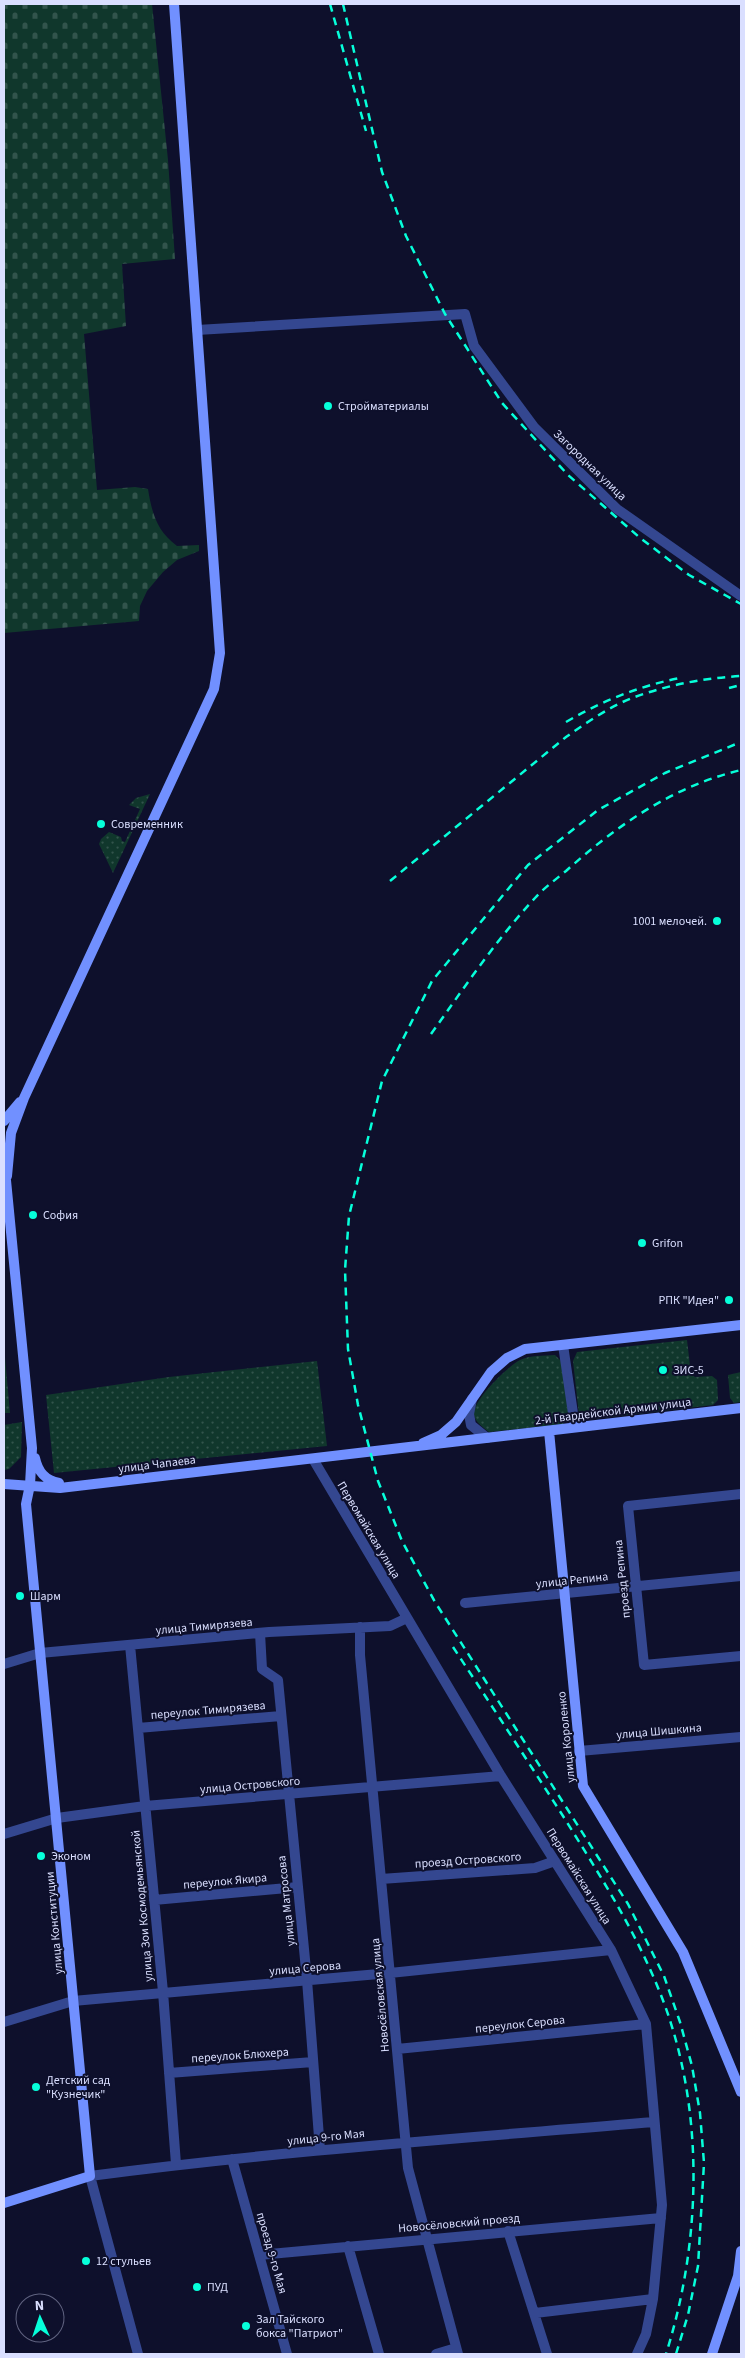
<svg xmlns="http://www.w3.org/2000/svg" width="745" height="2358" font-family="'Source Sans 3',sans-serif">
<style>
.grass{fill:url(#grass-dots)}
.cemetery{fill:url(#cemetery-stones)}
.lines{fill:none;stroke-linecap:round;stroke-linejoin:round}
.street{stroke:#344790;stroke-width:10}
.secondary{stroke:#7190ff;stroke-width:10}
.rail{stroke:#06ffda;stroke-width:2.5;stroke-dasharray:8 6;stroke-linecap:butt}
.poi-dot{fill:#06ffda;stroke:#0e102c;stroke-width:2}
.labels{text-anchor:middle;stroke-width:4;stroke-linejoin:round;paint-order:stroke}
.poi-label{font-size:12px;fill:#dadfff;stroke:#0e102c;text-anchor:start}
.street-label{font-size:12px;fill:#dadfff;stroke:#0e102c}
</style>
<defs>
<pattern id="grass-dots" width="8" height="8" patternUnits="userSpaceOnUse" patternTransform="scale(1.25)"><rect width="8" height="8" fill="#10372c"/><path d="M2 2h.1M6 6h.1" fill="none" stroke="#32544c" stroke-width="1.8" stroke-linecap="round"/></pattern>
<pattern id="cemetery-stones" width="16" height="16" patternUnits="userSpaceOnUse" patternTransform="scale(1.25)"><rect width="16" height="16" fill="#10372c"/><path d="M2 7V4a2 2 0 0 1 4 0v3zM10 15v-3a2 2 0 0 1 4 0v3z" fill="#32544c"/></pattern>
</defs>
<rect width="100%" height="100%" fill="#0e102c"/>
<path class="grass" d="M150,794L113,873L99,844L101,839L109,832L121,837L122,841L125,842L140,809L129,805L136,798Z
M687,1340L691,1374L695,1377L712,1376L717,1380L718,1400L713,1405L585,1420L579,1415L573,1361L577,1352Z
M4,1346L10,1413H4Z
M555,1355L563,1363L570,1416L563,1424L489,1432C484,1428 475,1422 474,1415C471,1402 509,1365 520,1360C530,1355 544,1356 555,1355Z
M317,1361L327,1446L54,1473L46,1395L169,1377Z
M741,1372V1402L734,1403L730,1398L728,1375Z
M22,1422L21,1457L9,1469L4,1470V1425Z"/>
<path class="cemetery" d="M4,4H152L168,160L175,259L122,264L126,326L84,334L97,490L135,487L148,489C152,514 157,531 177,546L199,545V551L177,560L163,572L147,591L140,606L139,621L4,633Z"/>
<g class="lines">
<path class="street" d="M197,330L465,314L474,346L534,427L617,509L741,596
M563,1345L575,1427
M472,1399L469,1414L471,1425L487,1438
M313,1459L501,1776L611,1950L646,2024L662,2205L653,2299L646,2334L637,2354
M741,1494L628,1506L644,1665L741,1656
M465,1603L741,1576
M360,1627V1655L408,2168L458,2354
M260,1633L262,1669L278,1680L307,1980L320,2150
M130,1645L163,1992L176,2164
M4,1664L40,1653L269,1632L390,1626L407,1618
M138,1728L281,1716
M579,1751L741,1737
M4,1834L57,1818L145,1806L501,1776
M381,1879L535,1868L555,1861
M154,1900L298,1887
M4,2022L73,2001L390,1973L611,1950
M397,2049L646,2024
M169,2073L313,2062
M232,2159L287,2354
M508,2231L547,2354
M348,2246L379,2354
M259,2255L661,2218
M535,2313L653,2299
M138,2354L90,2176C278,2151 466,2138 654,2122
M436,2354L456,2348"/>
<path class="secondary" d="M4,1121L20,1102
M7,1176L11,1133L24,1098L214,689L220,653L174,4
M549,1431L583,1786L683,1952L741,2092
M423,1443L441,1435L456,1422L491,1372L507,1358L525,1349L741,1325
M35,1458C38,1472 45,1480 59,1483
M4,1484L60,1488L741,1408
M4,2203L90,2176L26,1504L30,1485L32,1448L5,1170
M712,2354L738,2276L741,2251"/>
<path class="rail" d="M330,4L366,131
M343,4L382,172L406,236L445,314L502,403L568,475L639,537L689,575L741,604
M729,688L741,685
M566,722C602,701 639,686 680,678
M390,881L566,737C586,723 609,707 632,698C667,685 704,678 741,676
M431,1034C464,988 496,940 535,898C544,888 555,880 566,871C617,825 674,786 741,770
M453,1647C490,1703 527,1760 563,1816C601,1877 639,1936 664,2003C705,2114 701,2243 666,2354
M676,2354L688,2315L698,2266L704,2163L700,2113L692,2066L680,2022L664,1976L628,1904L435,1602L402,1541L378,1481L358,1405L348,1349L345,1270L349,1216L382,1081L432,981L528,865L598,810L665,773L741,742"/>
</g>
<g class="poi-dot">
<circle cx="328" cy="406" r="5"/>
<circle cx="101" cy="824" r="5"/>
<circle cx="717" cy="921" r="5"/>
<circle cx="33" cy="1215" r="5"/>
<circle cx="642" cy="1243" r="5"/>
<circle cx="729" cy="1300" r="5"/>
<circle cx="663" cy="1370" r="5"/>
<circle cx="20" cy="1596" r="5"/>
<circle cx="41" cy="1856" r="5"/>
<circle cx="36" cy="2087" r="5"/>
<circle cx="86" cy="2261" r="5"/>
<circle cx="197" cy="2287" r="5"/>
<circle cx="246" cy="2326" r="5"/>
</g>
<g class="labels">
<g class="poi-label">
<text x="338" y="410">Стройматериалы</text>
<text x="111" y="828">Современник</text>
<text x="707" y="925" text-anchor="end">1001 мелочей.</text>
<text x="43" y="1219">София</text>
<text x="652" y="1247">Grifon</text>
<text x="719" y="1304" text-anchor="end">РПК "Идея"</text>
<text x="673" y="1374">ЗИС-5</text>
<text x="30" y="1600">Шарм</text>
<text x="51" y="1860">Эконом</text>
<text x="46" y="2084">Детский сад<tspan x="46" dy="14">"Кузнечик"</tspan></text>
<text x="96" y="2265">12 стульев</text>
<text x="207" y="2291">ПУД</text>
<text x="256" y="2323">Зал Тайского<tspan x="256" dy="14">бокса "Патриот"</tspan></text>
</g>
<g class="street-label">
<text transform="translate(590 465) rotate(44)" y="4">Загородная улица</text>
<text transform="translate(613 1411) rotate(-7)" y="4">2-й Гвардейской Армии улица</text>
<text transform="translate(157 1464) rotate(-7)" y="4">улица Чапаева</text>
<text transform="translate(369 1530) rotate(59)" y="4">Первомайская улица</text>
<text transform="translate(622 1579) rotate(-96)" y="4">проезд Репина</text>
<text transform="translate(572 1580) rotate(-6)" y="4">улица Репина</text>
<text transform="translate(204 1626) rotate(-5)" y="4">улица Тимирязева</text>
<text transform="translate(208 1710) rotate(-5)" y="4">переулок Тимирязева</text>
<text transform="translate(659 1731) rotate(-5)" y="4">улица Шишкина</text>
<text transform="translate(566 1737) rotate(-96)" y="4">улица Короленко</text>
<text transform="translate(250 1785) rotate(-5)" y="4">улица Островского</text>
<text transform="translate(468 1860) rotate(-4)" y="4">проезд Островского</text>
<text transform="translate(579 1876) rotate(58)" y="4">Первомайская улица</text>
<text transform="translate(225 1881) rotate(-5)" y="4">переулок Якира</text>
<text transform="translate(286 1901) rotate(-96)" y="4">улица Матросова</text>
<text transform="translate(142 1906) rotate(-95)" y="4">улица Зои Космодемьянской</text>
<text transform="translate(54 1923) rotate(-95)" y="4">улица Конституции</text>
<text transform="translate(305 1968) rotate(-5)" y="4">улица Серова</text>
<text transform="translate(380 1995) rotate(-95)" y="4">Новосёловская улица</text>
<text transform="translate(520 2024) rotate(-6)" y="4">переулок Серова</text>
<text transform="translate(240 2055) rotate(-4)" y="4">переулок Блюхера</text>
<text transform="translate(326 2137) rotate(-6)" y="4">улица 9-го Мая</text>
<text transform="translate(459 2223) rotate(-5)" y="4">Новосёловский проезд</text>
<text transform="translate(272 2253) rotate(74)" y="4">проезд 9-го Мая</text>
</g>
</g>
<rect width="745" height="2358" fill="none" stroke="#dadfff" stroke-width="10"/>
<g transform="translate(40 2318) rotate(357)"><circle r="24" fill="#0e102c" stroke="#606380"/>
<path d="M0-4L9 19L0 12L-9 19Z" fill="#06ffda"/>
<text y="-8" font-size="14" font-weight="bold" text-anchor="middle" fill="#dadfff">N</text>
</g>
</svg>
